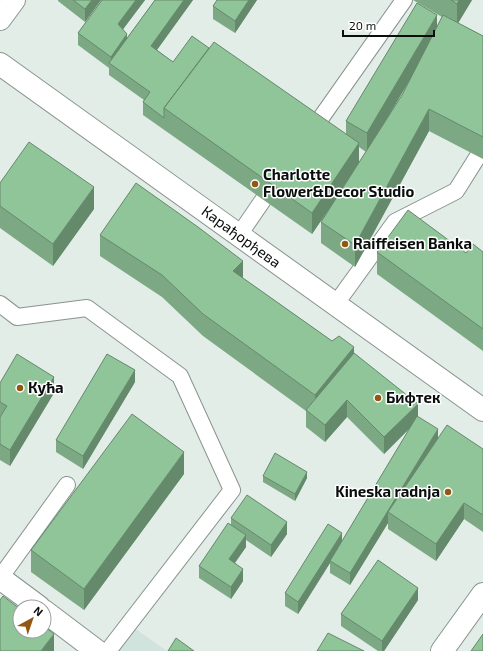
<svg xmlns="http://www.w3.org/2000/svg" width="483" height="651" font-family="'Exo 2',sans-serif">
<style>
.built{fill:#d0e3dc}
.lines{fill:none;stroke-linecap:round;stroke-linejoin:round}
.lane-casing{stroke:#89938f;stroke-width:18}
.street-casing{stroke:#89938f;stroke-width:24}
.secondary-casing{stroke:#89938f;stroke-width:24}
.lane{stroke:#fff;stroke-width:16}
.street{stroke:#fff;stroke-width:22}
.secondary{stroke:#fff;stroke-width:22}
.wall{fill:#7ca984;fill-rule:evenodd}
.shaded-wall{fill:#65896b}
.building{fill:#90c499;stroke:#65896b}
.poi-dot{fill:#915813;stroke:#fff;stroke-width:1.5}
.labels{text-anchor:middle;stroke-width:3;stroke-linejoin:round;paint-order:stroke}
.poi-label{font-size:15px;font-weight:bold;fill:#090d0c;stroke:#fff;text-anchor:start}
.street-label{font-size:15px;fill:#090d0c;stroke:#fff}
</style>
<rect width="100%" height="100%" fill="#e2ede8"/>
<path class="built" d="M134,628L167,651H118Z"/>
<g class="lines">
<g class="lane-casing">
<path id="lane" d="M311,132L404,0
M239,235L263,200
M0,304L17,317L87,308L180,376L232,490L108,651
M335,305L395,222L456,191L478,156
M0,578L67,485"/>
</g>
<g class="street-casing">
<path id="street" d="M0,578L39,607
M44,611L97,651
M442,651L483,594"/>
</g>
<g class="secondary-casing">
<path id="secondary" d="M0,19L14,0
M0,64L483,410"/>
</g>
<use href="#lane" class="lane"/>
<use href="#street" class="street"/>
<use href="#secondary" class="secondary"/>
</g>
<path class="wall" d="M58,0H101L85,22L58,1Z
M102,0H145L123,29L127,38L155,0H193L157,50L173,62L209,48L346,135V121L437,26L442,17L413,0H472L458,23L483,36V159L429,131L355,267L321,243V222L333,203L312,234L143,115V102L144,100L109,75V68L78,45V33ZM408,83L402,95L387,118ZM359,147L366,152L359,162Z
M257,0L235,33L213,19V6Z
M0,183L94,209L53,266L0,228Z
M100,235L243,278L332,341L354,353L418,417L438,439L483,449V532L464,519L436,561L388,529V523L350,585L330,573V563L298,614L285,606V593L342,542L411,427L384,454L347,417L325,442L306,427V411L203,336L162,297L100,256Z
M377,252L466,253L483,252V351L377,274Z
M135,382L83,469L56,452V440Z
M0,383L54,393L10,466L0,460Z
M184,474L84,610L31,572V550Z
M263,476L307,478L295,501L263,482Z
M231,518L287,534L271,557L246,540V547L235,563L243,581L231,599L199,578V566L231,525Z
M418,600L384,651H378L341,626V614Z"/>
<path class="shaded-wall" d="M92,0H101L85,22V9Z
M136,0H145L118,36V24Z
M184,0H193L151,58V46Z
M249,0H257L235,33V21Z
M459,0H472L457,25V4Z
M437,15V34L367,152V133Z
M127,34V47L111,64V57Z
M429,109V131L355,267V245Z
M359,143V165L312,234V213Z
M94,187V209L53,266V244Z
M243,261V283L233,271Z
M354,347V369L315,417V395Z
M135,370V382L83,469V456Z
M54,377V393L10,466V450Z
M347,400V417L325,442V425Z
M418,404V420L384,454V437Z
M438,429V441L388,512V523L350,585V573Z
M184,452V474L84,610V589Z
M307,472V478L295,501V494Z
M464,503V519L436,561V544Z
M287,522V534L271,557V545Z
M342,533V545L330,561V563L298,614V602Z
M246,535V547L229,571V559Z
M243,569V581L231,599V587Z
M418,588V600L384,651H382V641Z
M54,634V651H41Z"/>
<path class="building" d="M73,0H92L85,9Z
M102,0H136L118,24L127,34L111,57L78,33Z
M155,0H184L151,46L173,62L192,36L209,48L164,108V118L143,102L150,92L109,63Z
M217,0H249L235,21L213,6Z
M451,0H459L457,4Z
M417,3L437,15L367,133L346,121Z
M443,15L483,36V137L429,109L355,245L321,222L402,95Z
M214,42L359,143L312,213L164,108Z
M29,142L94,187L53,244L0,206V183Z
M136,183L198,227L243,261L233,271L332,341L339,336L354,347L315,395L203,314L162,275L100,235Z
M408,210L466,253L473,244L483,252V329L377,252Z
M354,353L418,404L384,437L347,400L325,425L306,410Z
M17,354L54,377L10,450L0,444V417L7,406L0,402V383Z
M107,354L135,370L83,456L56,440Z
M132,414L184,452L84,589L31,550Z
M417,416L438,429L350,573L330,561Z
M447,425L483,449V515L464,503L436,544L388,512Z
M275,453L307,472L295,494L263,476Z
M247,495L287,522L271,545L231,518Z
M228,523L246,535L229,559L243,569L231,587L199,566Z
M328,524L342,533L298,602L285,593Z
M378,560L418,588L382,641L341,614Z
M3,596L20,609V631H44V626L54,634L41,651H0V600Z
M328,633L364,651H317Z
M483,634V651H471Z
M176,638L194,651H168Z"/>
<g class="poi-dot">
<circle cx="255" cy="184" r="4"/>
<circle cx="345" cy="244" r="4"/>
<circle cx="20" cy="388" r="4"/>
<circle cx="378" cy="398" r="4"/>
<circle cx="448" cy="492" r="4"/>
</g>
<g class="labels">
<g class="poi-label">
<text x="263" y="180">Charlotte<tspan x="263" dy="17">Flower&amp;Decor Studio</tspan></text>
<text x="353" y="249">Raiffeisen Banka</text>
<text x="28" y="393">Кућа</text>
<text x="386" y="403">Бифтек</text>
<text x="440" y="497" text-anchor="end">Kineska radnja</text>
</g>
<g class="street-label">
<text transform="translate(241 237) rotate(36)" y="5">Карађорђева</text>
</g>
</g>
<g transform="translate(32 619) rotate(40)"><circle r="19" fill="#ffffff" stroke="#9d9e9e"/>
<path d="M0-3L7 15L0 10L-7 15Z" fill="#915813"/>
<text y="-6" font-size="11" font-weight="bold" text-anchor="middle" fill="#090d0c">N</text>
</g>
<path d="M343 30v6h91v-6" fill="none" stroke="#090d0c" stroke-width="2"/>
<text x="349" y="30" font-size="12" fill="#090d0c" stroke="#ffffff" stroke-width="3" paint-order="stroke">20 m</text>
</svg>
